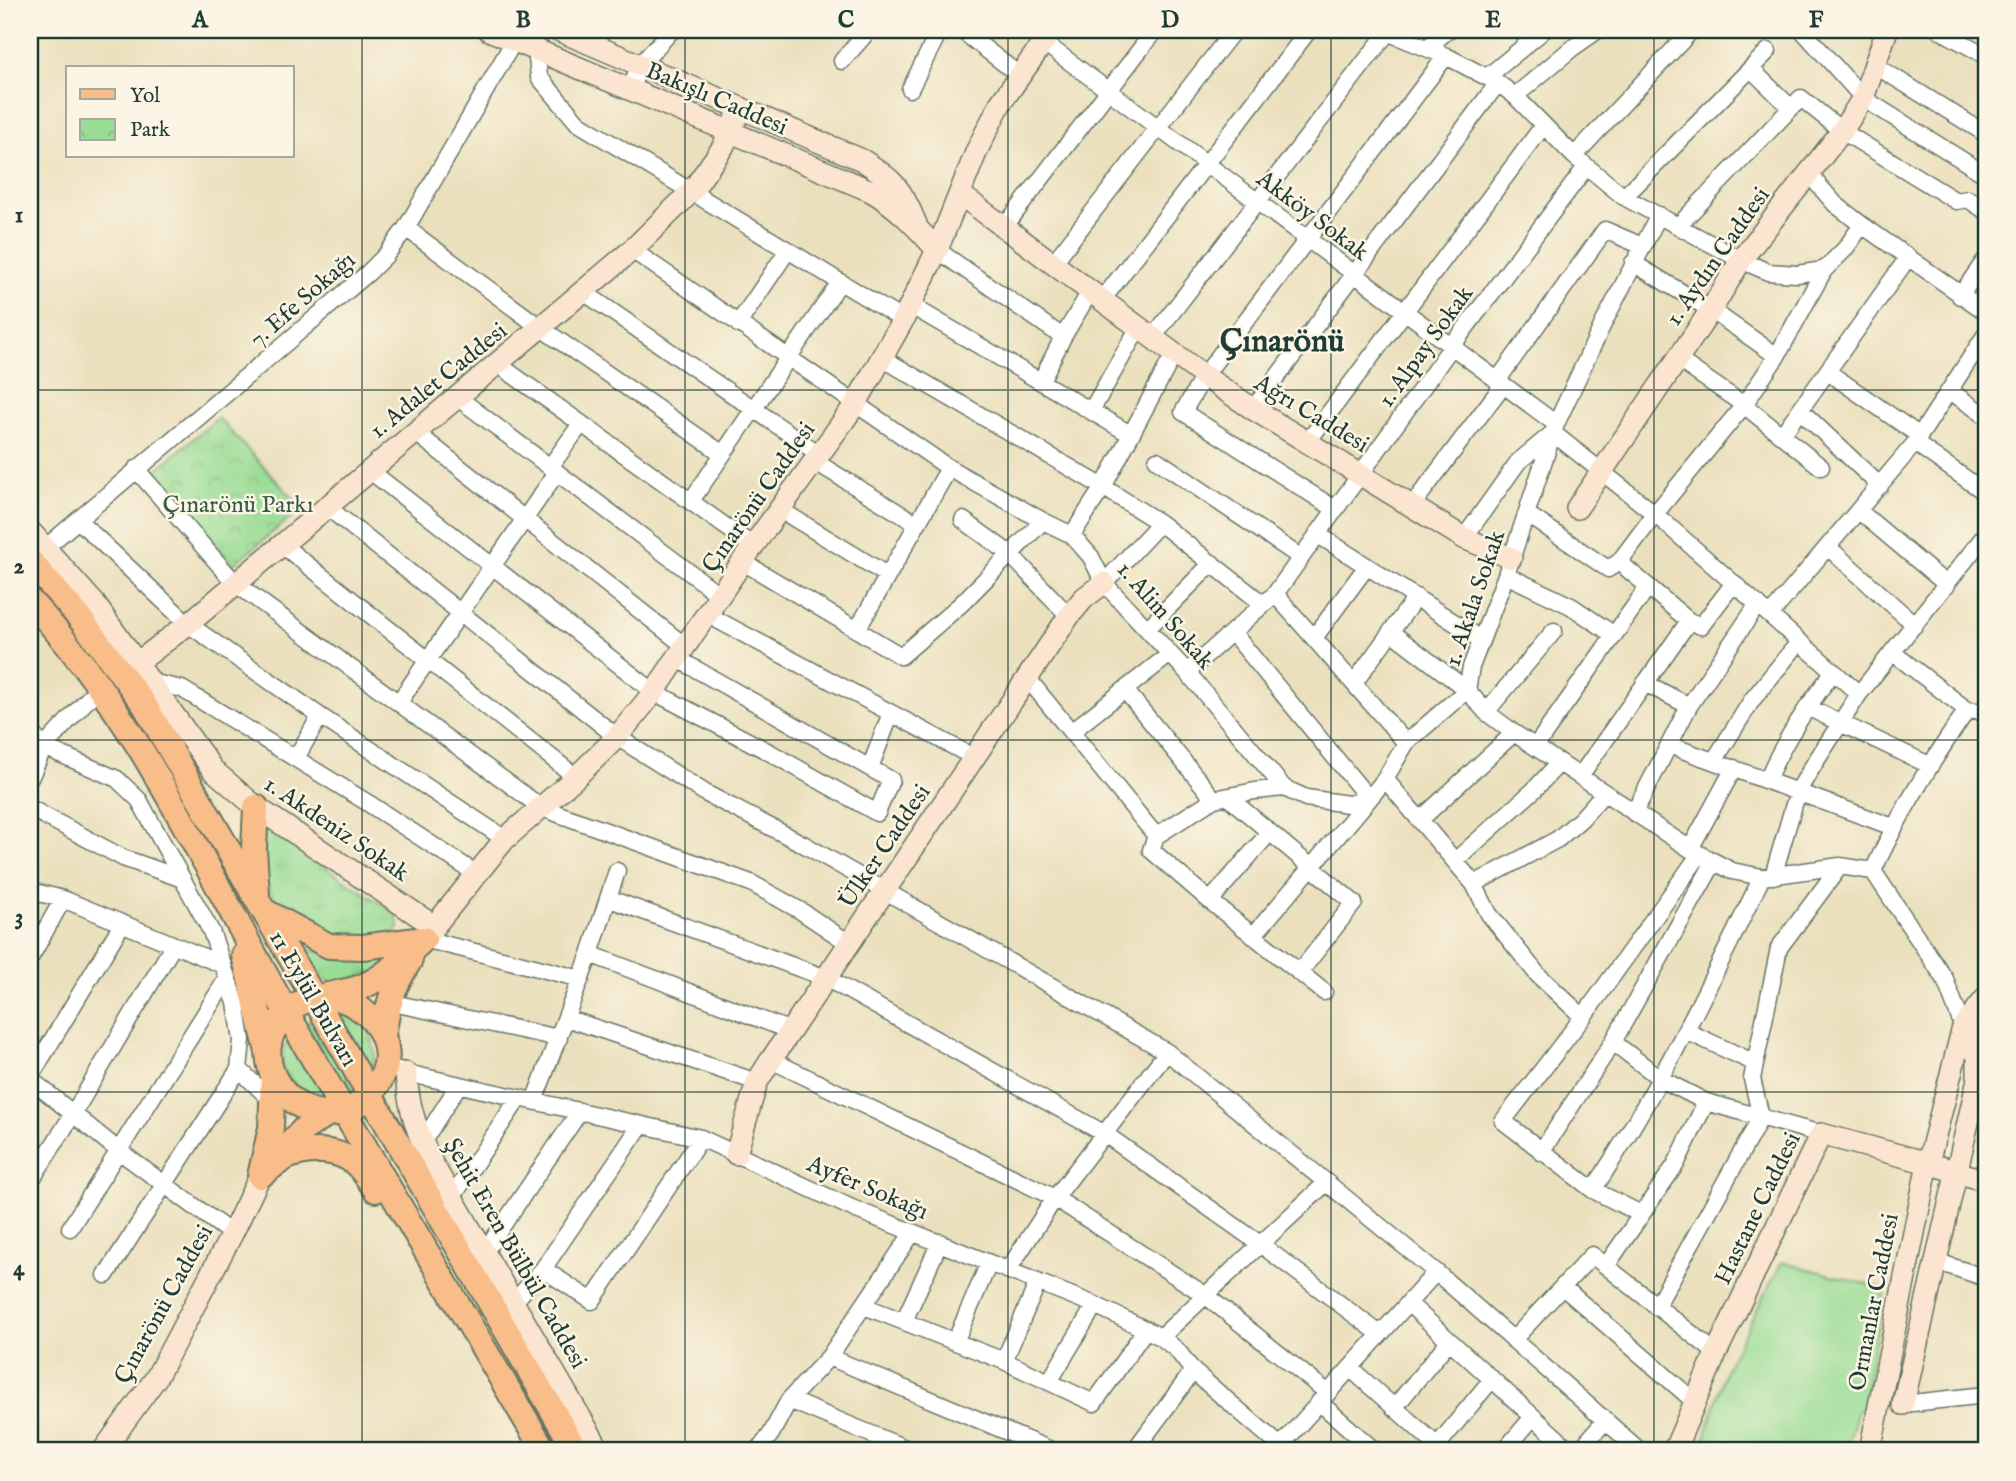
<svg xmlns="http://www.w3.org/2000/svg" width="2016" height="1481" font-family="'IM FELL English',serif">
<style>
.grass{fill:url(#grass-tufts);stroke:#5c8c64;stroke-width:2}
.park{fill:url(#park-crowns);stroke:#5c8c64;stroke-width:2}
.garden{fill:#99dc94;stroke:#5c8c64;stroke-width:2}
.lines{fill:none;stroke-linecap:round;stroke-linejoin:round}
.street-casing{stroke:#667664;stroke-width:19}
.secondary-casing{stroke:#667664;stroke-width:24}
.primary-casing{stroke:#667664;stroke-width:28}
.street{stroke:#fff;stroke-width:16}
.secondary{stroke:#fce5d0;stroke-width:21}
.primary{stroke:#f8bd89;stroke-width:24}
.grid{fill:none;stroke:#1f3d34;stroke-width:2;stroke-opacity:0.55}
.labels{text-anchor:middle;stroke-width:5;stroke-linejoin:round;paint-order:stroke}
.street-label{font-size:24px;fill:#1f3d34;stroke:#fcf5e5}
.park-label{font-size:24px;fill:#375d47;stroke:#fcf5e5}
.district-label{font-size:32px;font-weight:bold;fill:#1f3d34;stroke:#fcf5e5}
.neatline{fill:none;stroke:#1f3d34;stroke-width:2.5}
.grid-label{font-size:23px;text-anchor:middle;font-weight:bold;fill:#1f3d34}
</style>
<defs>
<pattern id="grass-tufts" width="24" height="20" patternUnits="userSpaceOnUse" patternTransform="scale(1.75)"><rect width="24" height="20" fill="#99dc94"/><path d="M3 7l-1-3M5 7V3M7 7l1-3M15 17l-1-3M17 17v-4M19 17l1-3" fill="none" stroke="#83be80"/></pattern>
<pattern id="park-crowns" width="20" height="18" patternUnits="userSpaceOnUse" patternTransform="scale(1.75)"><rect width="20" height="18" fill="#99dc94"/><path d="M2 6a3 3 0 1 1 6 0M12 15a3 3 0 1 1 6 0" fill="none" stroke="#83be80"/></pattern>
</defs>
<rect width="100%" height="100%" fill="#fcf5e5"/>
<filter id="ink" filterUnits="userSpaceOnUse"><feTurbulence type="fractalNoise" baseFrequency=".0143" numOctaves="2"/><feDisplacementMap in="SourceGraphic" scale="14" xChannelSelector="R" yChannelSelector="G"/><feConvolveMatrix kernelMatrix="1 2 1 2 8 2 1 2 1" color-interpolation-filters="sRGB"/></filter>
<filter id="wash" filterUnits="userSpaceOnUse"><feTurbulence type="fractalNoise" baseFrequency=".00686" numOctaves="4" result="noise"/><feDisplacementMap in="SourceGraphic" scale="28" xChannelSelector="R" yChannelSelector="G"/><feGaussianBlur stdDeviation="1.57" result="paint"/><feColorMatrix in="noise" values="0 0 0 0 0 0 0 0 0 0 0 0 0 0 0 0 0 1.4 0 .05"/><feComposite in="paint" operator="in"/></filter>
<g filter="url(#wash)">
<rect width="100%" height="100%" fill="#ebe0bd"/>
<path class="grass" d="M260,824L396,914L399,928L387,938L337,942L280,908L266,884Z
M299,944C329,959 358,961 390,955L379,971L333,984L319,975Z
M333,1008L370,1025L375,1056L370,1071Z
M314,1016L354,1087L348,1095L307,1024Z
M290,1037L331,1106L305,1099L282,1068L284,1048Z"/>
<path class="park" d="M218,418L302,508L233,565L154,472Z"/>
<path class="garden" d="M1782,1262L1885,1289L1862,1410H1858L1846,1451H1701L1726,1368Z"/>
</g>
<g filter="url(#ink)">
<g class="lines">
<g class="street-casing">
<path id="street" d="M534,30L539,77L578,123L903,320
M961,30L1019,75
M1382,30L1446,56L1498,83L1515,96L1574,156L1624,197L1741,260L1768,272L1797,274L1824,270L1845,249L1862,225
M1802,30L1863,98L1986,175
M1940,30L1986,56
M1043,42L1556,424
M1427,48L1448,30
M842,61L869,30
M1876,66L1986,134
M1751,69L1791,108L1801,98L1842,131L1956,201L1968,199L1986,211
M1487,77L1544,30
M910,89L940,30
M630,90L640,65L672,30
M1515,96L1571,49L1598,30
M1574,156L1692,30
M1808,173L1835,204L1862,225L1986,312
M1624,197L1768,51
M1005,226L1155,30
M1678,226L1791,108
M406,228L541,328L723,454
M632,250L949,468L1043,521L1072,535L1091,557L1104,583L1187,672L1284,788
M937,250L1063,337
M1054,262L1234,30
M1633,263L1711,310L1777,356
M585,293L819,454
M1960,296L1986,259
M1103,299L1309,30
M910,305L1130,434
M738,324L788,250
M1153,337L1388,32
M882,358L1103,487L1160,523L1263,604
M1677,359L1744,405L1821,467
M499,365L753,546
M1828,372L1920,436
M1041,381L1063,337L1091,290
M1497,381L1605,230L1642,246
M1950,391L1986,416
M457,397L721,596
M1253,409L1498,83
M1800,410L1880,486
M1091,411L1139,327
M415,432L686,647
M1782,435L1907,259
M1915,443L1986,493
M1306,444L1543,126
M1157,460L1300,557
M814,461L917,524
M550,467L581,424
M136,469L235,583L542,808L751,883L801,911L850,944
M369,470L654,692L769,752L877,813L891,780L678,659
M691,501L840,282
M326,506L617,737L707,794L803,844L1167,1052L1436,1272L1640,1451
M1411,507L1503,385
M779,509L887,575
M1335,509L1183,412L1204,376L1446,56
M1859,511L1947,585
M1527,514L1608,569L1619,562L1689,621L1701,626L1734,583
M963,520L1010,554L1069,616
M79,521L188,624L320,716L505,839
M1317,534L1480,639
M1072,535L1103,487L1174,354
M1464,538L1518,462L1553,433L1655,514L1859,694
M281,544L576,777
M45,548L368,273L386,255L406,228L514,41L522,30
M1829,548L1915,625
M743,562L901,656L961,604L1043,521
M1619,562L1655,514L1744,405L1777,356L1824,270
M1506,575L1571,606L1614,635
M1104,583L1160,523
M1275,594L1406,743
M708,615L975,758
M1770,615L1915,443L1986,334
M1147,629L1212,563
M857,630L949,468
M1391,632L1467,690L1486,712L1514,733L1690,849L1732,871L1762,877L1840,866L1873,871
M1233,633L1369,799L1253,936
M1314,638L1367,566
M1892,652L1967,710L1986,712
M1187,672L1275,594L1452,346L1586,167
M1028,679L1156,836
M150,682L182,689L368,803L475,873
M1354,683L1416,597
M1645,683L1689,706
M1125,690L1214,799
M399,702L557,472
M1807,707L1929,765
M1486,712L1554,631
M30,732L44,747L117,779L139,800L211,931L236,1003L242,1040L239,1069L106,1275
M1071,732L1170,654
M1669,745L1893,827
M1535,747L1648,587
M296,758L320,716
M1714,761L1752,700L1799,642
M870,768L891,713
M1580,776L1689,621
M30,778L44,747L99,687
M1385,779L1474,884L1489,914L1538,975L1583,1017
M1767,780C1784,740 1807,707 1833,672
M1228,797L1354,903L1299,973
M30,808L123,858L180,878
M1634,813L1689,706L1758,604
M1420,820L1514,733
M1156,836L1214,799L1255,791L1284,788L1306,798L1348,804L1369,799L1385,779L1406,743L1467,690L1471,667L1506,575L1556,424L1604,322L1659,215
M1156,836L1151,850L1210,901L1324,992
M1690,849L1734,768
M1455,861L1534,790L1560,762
M1873,871L1945,979L1963,1027L1986,1044
M1873,871C1899,814 1931,762 1967,710
M1773,876L1798,791L1816,761L1859,694L1986,534
M1474,884L1558,839L1581,819L1604,793
M30,896L35,892L63,899L223,965
M610,899L826,978L1105,1134L1260,1244L1380,1334
M1210,901L1270,832
M424,939L581,979
M590,954L791,1031
M30,958L63,899
M388,1002L559,1038
M566,1018L757,1082
M1686,1031L1755,1063
M1613,1042L1661,1079L1706,1102L1821,1134
M771,1060L1055,1198L1205,1295L1328,1393
M239,1069L272,1101
M399,1070L406,1073L701,1138L854,1209L1095,1305L1161,1337L1177,1350L1193,1371L1286,1451
M30,1077L122,924
M30,1079L119,1151L232,1234
M534,1101L590,954L617,871
M422,1143L458,1086
M1541,1152L1613,1042L1714,862
M30,1182L73,1114L173,946
M1593,1190C1659,1090 1710,984 1762,877
M451,1199L519,1098
M1641,1214L1593,1190L1503,1121L1583,1017L1700,854
M70,1228L228,977
M477,1255L484,1253L580,1111
M1935,1261L1986,1278
M1606,1266L1676,1164L1706,1102
M543,1269L592,1301L701,1138
M1008,1270L1055,1198L1167,1052
M1563,1287L1695,1402
M513,1303L543,1269L641,1125
M1408,1303L1571,1451
M864,1306L1004,1361L1094,1403L1146,1329
M1656,1307L1761,1117L1752,1079L1779,948L1840,866
M904,1321L940,1242
M1161,1337L1326,1183
M1513,1340L1592,1255L1716,1353
M955,1342L989,1263
M829,1357L1053,1451
M1004,1361L1038,1282
M1350,1368L1443,1451
M1049,1382L1095,1305
M789,1400L912,1451
M1319,1402L1375,1451
M1903,1404L1986,1395
M1394,1408L1449,1341
M1437,1446L1492,1379
M758,1451L771,1434L789,1400L829,1357L913,1232
M1134,1451L1193,1371
M1276,1451L1436,1272
M1504,1451L1533,1417
M1579,1451L1605,1421"/>
</g>
<g class="secondary-casing">
<path id="secondary" d="M489,30L871,191C897,206 917,227 937,250
M558,30L862,160C894,180 902,189 916,224
M961,195L1204,376L1253,409L1464,538L1511,558
M1577,508L1711,310L1741,260L1842,131L1863,98L1887,30
M30,531L94,603L213,770L256,807L434,926
M137,663L188,624L632,250L692,191L723,147L741,108
M424,939L505,839L576,777L617,737L654,692L753,546L855,405L903,320L937,250L977,150L1000,104L1052,30
M406,1073C408,1107 418,1135 433,1165L600,1451
M736,1154L757,1082L771,1060L1069,616L1084,598L1104,583
M1903,1404L1978,1079V1057L1963,1027
M103,1451L156,1378L232,1234L260,1176
M1674,1451L1716,1353L1821,1134L1928,1163L1986,1181
M1870,1451L1928,1163L1963,1027L1986,998"/>
</g>
<g class="primary-casing">
<path id="primary" d="M30,561L79,617L144,704L576,1451
M30,601C141,720 207,873 287,1013C371,1160 459,1305 544,1451
M256,807L254,849L257,894
M266,912L329,946L362,947L424,939
M244,955L268,1052
M331,996C379,1007 407,1056 369,1095C317,1151 230,1068 287,1012C305,994 338,996 361,987C385,978 405,956 424,939
M383,1036C389,1001 391,990 410,960
M274,1160L304,1129L329,1113
M260,1176C268,1170 277,1162 287,1157C308,1148 338,1148 356,1164C364,1171 370,1182 376,1190
M260,1176L271,1128L273,1077"/>
</g>
<use href="#street" class="street"/>
<use href="#secondary" class="secondary"/>
<use href="#primary" class="primary"/>
</g>
</g>
<path class="grid" d="M362,30V1451M685,30V1451M1008,30V1451M1331,30V1451M1654,30V1451M30,390H1986M30,740H1986M30,1092H1986"/>
<g class="labels">
<g class="street-label">
<text transform="translate(717 98) rotate(23)" y="8">Bakışlı Caddesi</text>
<text transform="translate(1313 215) rotate(37)" y="8">Akköy Sokak</text>
<text transform="translate(1717 256) rotate(-55)" y="8">1. Aydın Caddesi</text>
<text transform="translate(302 299) rotate(-41)" y="8">7. Efe Sokağı</text>
<text transform="translate(1425 346) rotate(-54)" y="8">1. Alpay Sokak</text>
<text transform="translate(438 380) rotate(-39)" y="8">1. Adalet Caddesi</text>
<text transform="translate(1312 413) rotate(31)" y="8">Ağrı Caddesi</text>
<text transform="translate(758 497) rotate(-55)" y="8">Çınarönü Caddesi</text>
<text transform="translate(1474 598) rotate(-71)" y="8">1. Akala Sokak</text>
<text transform="translate(1166 615) rotate(49)" y="8">1. Alim Sokak</text>
<text transform="translate(337 828) rotate(34)" y="8">1. Akdeniz Sokak</text>
<text transform="translate(884 846) rotate(-56)" y="8">Ülker Caddesi</text>
<text transform="translate(314 998) rotate(60)" y="8">11 Eylül Bulvarı</text>
<text transform="translate(868 1187) rotate(23)" y="8">Ayfer Sokağı</text>
<text transform="translate(1757 1208) rotate(-64)" y="8">Hastane Caddesi</text>
<text transform="translate(516 1253) rotate(60)" y="8">Şehit Eren Bülbül Caddesi</text>
<text transform="translate(1873 1302) rotate(-79)" y="8">Ormanlar Caddesi</text>
<text transform="translate(163 1304) rotate(-61)" y="8">Çınarönü Caddesi</text>
</g>
<g class="park-label">
<text x="238" y="512">Çınarönü Parkı</text>
</g>
<g class="district-label">
<text x="1282" y="351">Çınarönü</text>
</g>
</g>
<rect width="2016" height="1481" fill="none" stroke="#fcf5e5" stroke-width="77"/>
<rect x="66" y="66" width="228" height="91" fill="#fcf5e5" stroke="#a4ab9e" stroke-width="2"/>
<rect x="80" y="89" width="35" height="10" fill="#f8bd89" stroke="#a4ab9e" stroke-width="2"/>
<text x="130" y="102" font-size="21" fill="#1f3d34">Yol</text>
<rect x="80" y="119" width="35" height="21" fill="url(#park-crowns)" stroke="#a4ab9e" stroke-width="2"/>
<text x="130" y="136" font-size="21" fill="#1f3d34">Park</text>
<rect x="38" y="38" width="1940" height="1404" class="neatline"/>
<g class="grid-label">
<text x="200" y="27">A</text>
<text x="523" y="27">B</text>
<text x="846" y="27">C</text>
<text x="1170" y="27">D</text>
<text x="1493" y="27">E</text>
<text x="1816" y="27">F</text>
<text x="19" y="222">1</text>
<text x="19" y="573">2</text>
<text x="19" y="924">3</text>
<text x="19" y="1275">4</text>
</g>
</svg>
